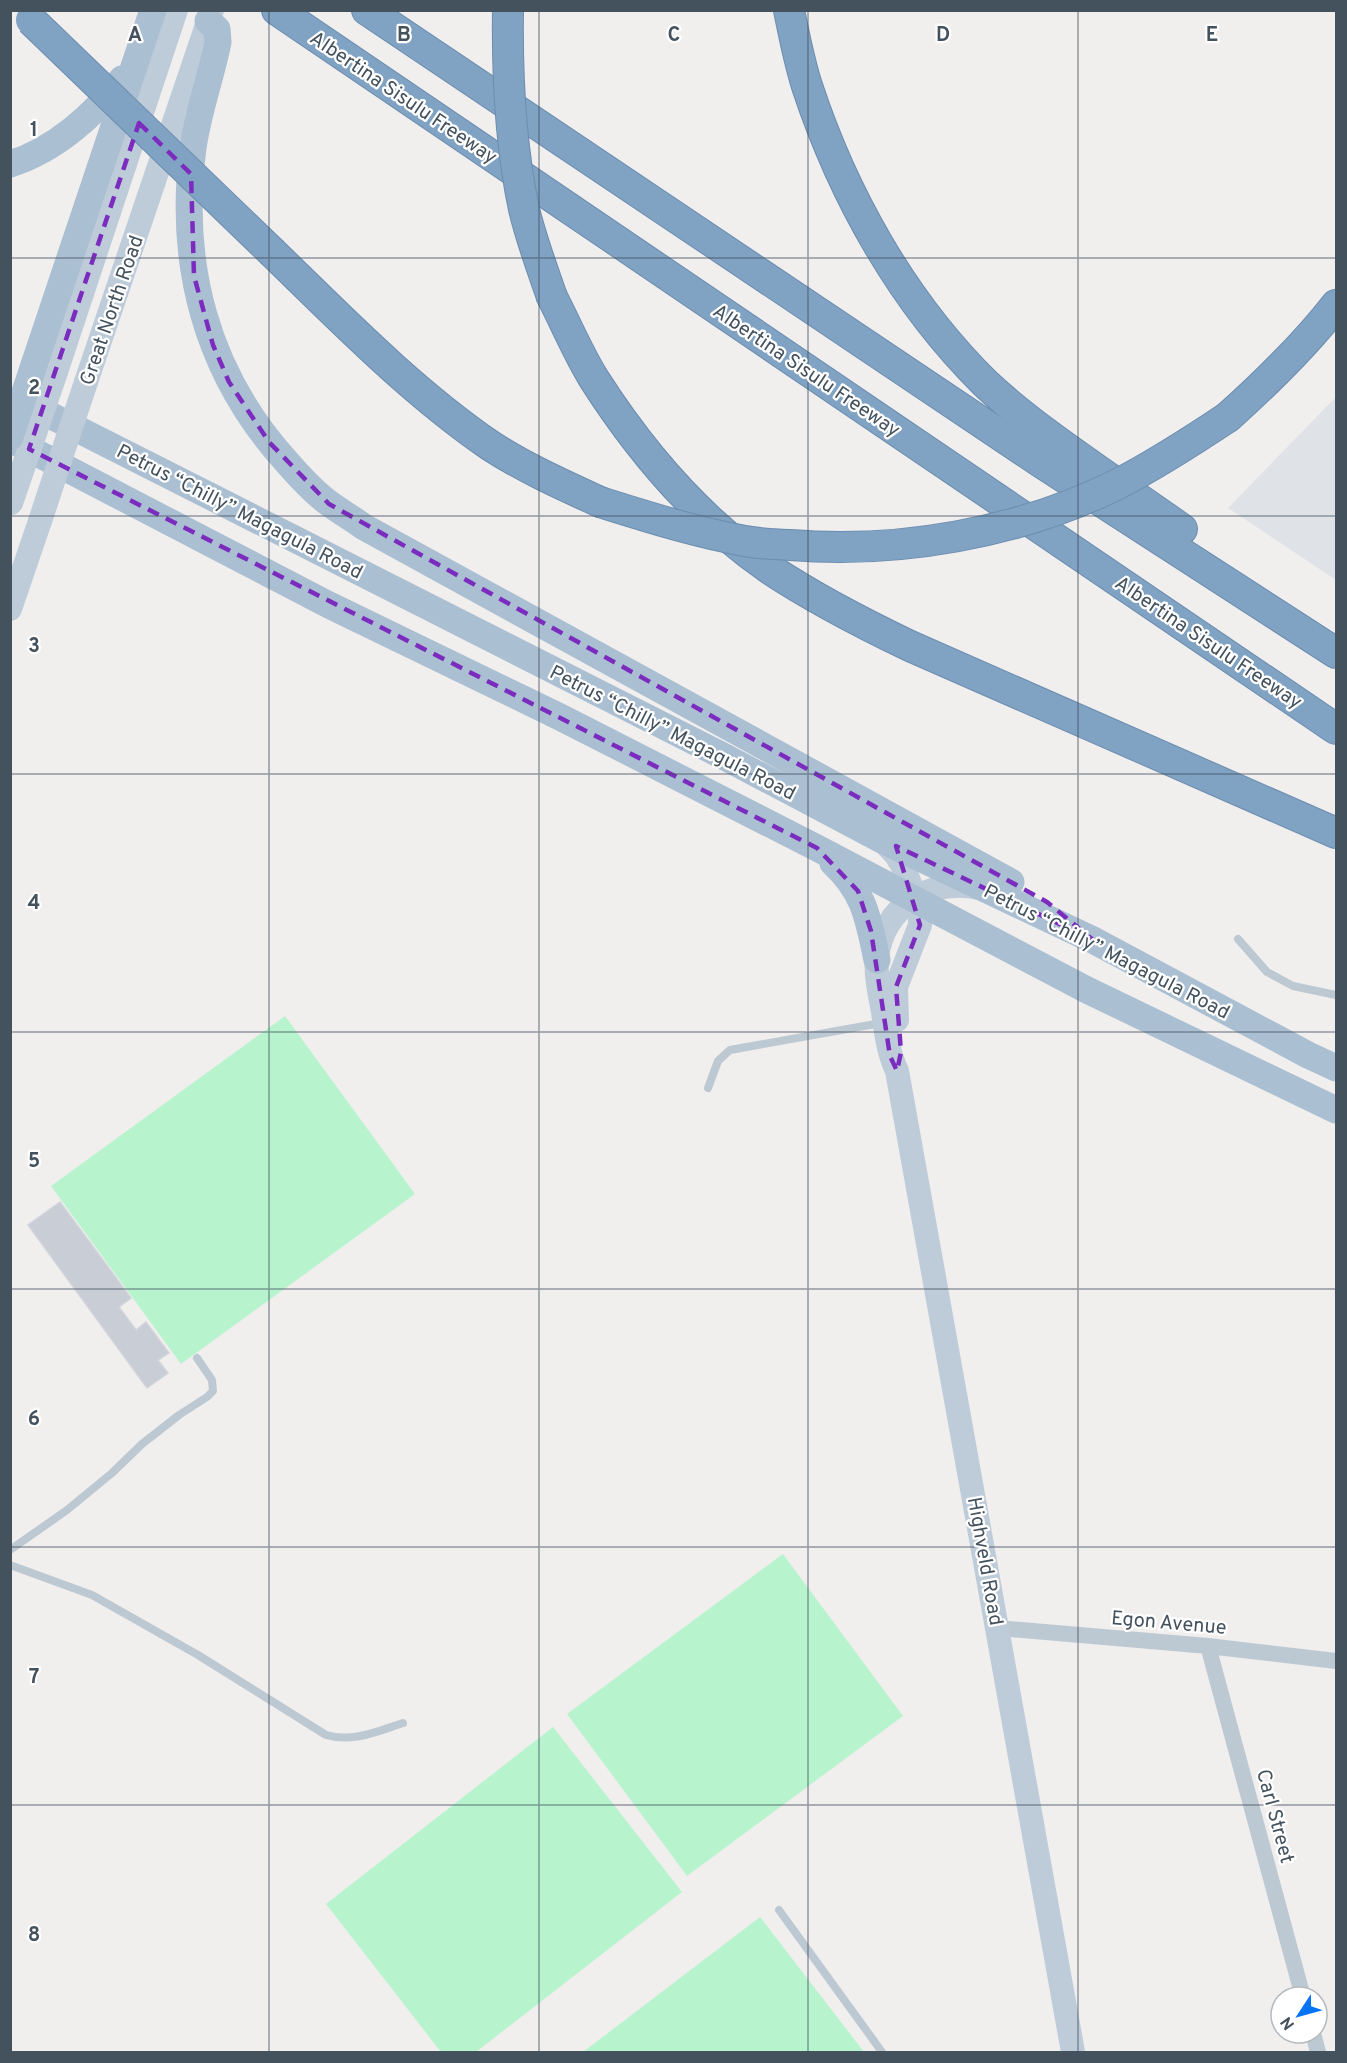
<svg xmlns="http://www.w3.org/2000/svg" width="1347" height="2063" font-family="Overpass,sans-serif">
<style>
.airport{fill:#dfe2e7}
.green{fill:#b7f4cd}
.building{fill:#c9cdd5;stroke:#d1d4db;stroke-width:1.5}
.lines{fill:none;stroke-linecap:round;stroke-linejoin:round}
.highway-casing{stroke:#6b8daf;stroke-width:32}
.lane{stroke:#bdc9d2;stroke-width:8}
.street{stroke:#bdc9d2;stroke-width:16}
.secondary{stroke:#beccda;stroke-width:24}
.primary{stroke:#aabfd1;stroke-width:27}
.highway{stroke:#80a2c3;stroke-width:30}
.highway-bridge-casing{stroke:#6b8daf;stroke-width:32;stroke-linecap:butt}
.secondary-bridge{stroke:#beccda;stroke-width:24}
.primary-bridge{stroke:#aabfd1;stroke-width:27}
.highway-bridge{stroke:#80a2c3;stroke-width:30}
.marked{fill:none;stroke:#7b2cbf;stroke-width:4.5;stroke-dasharray:12 8;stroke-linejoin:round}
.grid{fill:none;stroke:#44525e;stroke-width:1.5;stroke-opacity:0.55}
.labels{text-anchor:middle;stroke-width:4.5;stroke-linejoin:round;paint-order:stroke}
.street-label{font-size:20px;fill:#44525e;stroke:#fff}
.grid-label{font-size:20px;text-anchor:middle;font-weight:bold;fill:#44525e;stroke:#fff;stroke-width:4.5;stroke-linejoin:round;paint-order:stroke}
</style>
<rect width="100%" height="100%" fill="#f1eeee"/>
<path class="airport" d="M1336,397V580L1228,508Z"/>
<path class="green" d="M285,1016L415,1194L181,1364L51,1186Z
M783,1554L903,1716L687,1876L567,1714Z
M553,1727L682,1892L476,2052H441L326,1904Z
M760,1917L864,2052H583Z"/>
<path class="building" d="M60,1202L131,1298L119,1307L136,1330L146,1322L169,1353L158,1360L168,1373L147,1388L28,1225Z"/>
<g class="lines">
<g class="highway-casing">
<path id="highway" d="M277,10L1336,729
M367,10L1042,463L1336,653
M789,10C794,35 799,61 807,86C843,195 902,301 985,383C1019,415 1058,442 1096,469C1125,489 1153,509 1182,529
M273,253C342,320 411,391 491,446C525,468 563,485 600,502
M552,297C566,324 578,353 594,379C640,451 699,520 770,569C815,599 862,623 910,646L1336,833
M1228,417C1267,382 1304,346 1336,305"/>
</g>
<path class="lane" d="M1238,939L1267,972L1293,986L1336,995
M708,1088L718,1061L730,1050L881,1023
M10,1550L67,1510L112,1473L142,1444L179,1415L207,1397L213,1391L212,1380L197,1358
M10,1565L92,1595L198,1655L326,1735C353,1743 378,1731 403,1723
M779,1910L882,2052"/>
<path class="street" d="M998,1628L1208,1646L1336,1661
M1208,1646L1303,1997
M1313,2033L1318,2052"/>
<path class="secondary" d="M56,372L176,10
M86,382L212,10
M10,609L40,521
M882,840L896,855L905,870L920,911V925L896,987L897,1020
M979,888C930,878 884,906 877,957C875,975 880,995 883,1012C886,1033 888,1052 897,1071L1073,2052"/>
<path class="primary" d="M208,21L217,29L218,42C211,77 198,112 193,148C178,264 206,372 285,460C298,475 313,492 330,504C341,512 353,519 364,527L1011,882
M10,164C55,150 94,115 122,79
M35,362L153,10
M22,401L723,756L882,840L1093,940L1308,1055L1336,1068
M10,439L329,605L560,717L817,848L1087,990L1336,1110
M833,863C865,893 868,918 877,960"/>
<use href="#highway" class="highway"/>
<g class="highway-bridge-casing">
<path id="highway-bridge" d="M508,10C507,77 510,143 524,209C531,239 542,268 552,297
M31,20L273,253
M600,502C648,517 695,532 745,541C759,544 775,544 790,545C898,554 1018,533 1116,485C1155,465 1192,441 1228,417"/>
</g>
<path class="secondary-bridge" d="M11,503L56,372
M40,521L86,382"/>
<path class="primary-bridge" d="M10,437L35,362"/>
<use href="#highway-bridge" class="highway-bridge"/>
</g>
<path class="marked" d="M139,123L191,174L194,276L213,345L229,382L269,442L329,504L1047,902L1093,940L896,846L920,925L896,987L901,1052L897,1071L890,1056L871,931L858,891L817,848L29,449Z"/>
<path class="grid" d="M269,10V2052M539,10V2052M808,10V2052M1078,10V2052M10,258H1336M10,516H1336M10,774H1336M10,1032H1336M10,1289H1336M10,1547H1336M10,1805H1336"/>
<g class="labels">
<g class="street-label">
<text transform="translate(404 97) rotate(34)" y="7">Albertina Sisulu Freeway</text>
<text transform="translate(111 310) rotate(-71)" y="7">Great North Road</text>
<text transform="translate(807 370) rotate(34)" y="7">Albertina Sisulu Freeway</text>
<text transform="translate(240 511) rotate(27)" y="7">Petrus “Chilly” Magagula Road</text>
<text transform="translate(1209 642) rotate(34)" y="7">Albertina Sisulu Freeway</text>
<text transform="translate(673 732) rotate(27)" y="7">Petrus “Chilly” Magagula Road</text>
<text transform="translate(1107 951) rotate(27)" y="7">Petrus “Chilly” Magagula Road</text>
<text transform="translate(986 1561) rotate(80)" y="7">Highveld Road</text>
<text transform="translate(1169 1622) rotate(5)" y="7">Egon Avenue</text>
<text transform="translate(1276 1816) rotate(75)" y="7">Carl Street</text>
</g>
</g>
<g class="grid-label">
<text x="135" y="41">A</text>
<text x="404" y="41">B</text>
<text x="674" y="41">C</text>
<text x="943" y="41">D</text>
<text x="1212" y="41">E</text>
<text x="34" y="136">1</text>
<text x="34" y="394">2</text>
<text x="34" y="652">3</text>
<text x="34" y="909">4</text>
<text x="34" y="1167">5</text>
<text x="34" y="1425">6</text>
<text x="34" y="1683">7</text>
<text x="34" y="1941">8</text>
</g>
<rect width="1347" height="2063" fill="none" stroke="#44525e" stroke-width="24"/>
<g transform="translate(1299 2015) rotate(234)"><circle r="28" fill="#ffffff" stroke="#b4babf" stroke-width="1.5"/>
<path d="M0-4.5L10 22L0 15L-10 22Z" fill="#0474f5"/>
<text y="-9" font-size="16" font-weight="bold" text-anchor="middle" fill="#44525e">N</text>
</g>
</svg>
